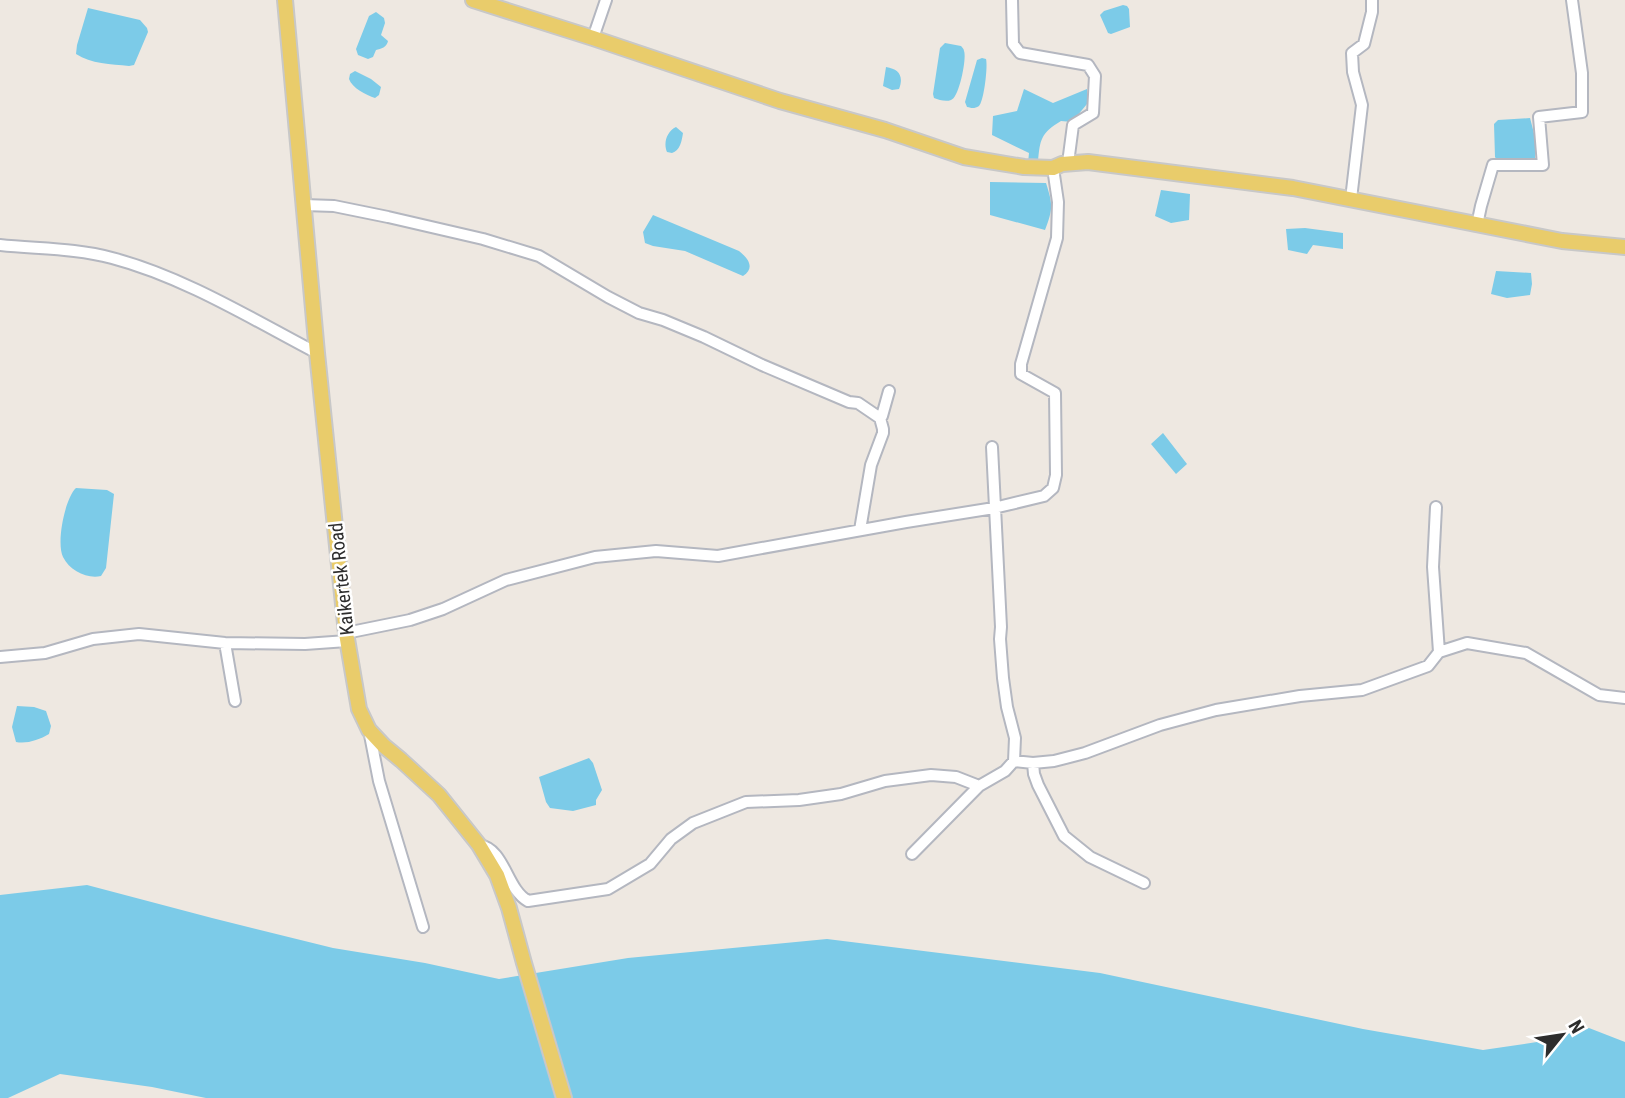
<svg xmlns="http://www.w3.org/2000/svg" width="1625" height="1098" font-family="'Roboto Condensed',sans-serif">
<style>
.water{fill:#7ccbe8}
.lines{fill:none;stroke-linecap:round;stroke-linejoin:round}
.minor-casing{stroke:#b4b7c0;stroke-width:14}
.major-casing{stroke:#c8c8c8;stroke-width:18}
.minor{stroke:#fff;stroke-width:10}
.major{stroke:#e9cc6b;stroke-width:14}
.labels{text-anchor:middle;stroke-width:5;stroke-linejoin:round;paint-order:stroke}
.street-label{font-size:19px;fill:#2d2d2d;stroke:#fff}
</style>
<rect width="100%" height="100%" fill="#eee8e1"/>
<path class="water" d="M1123,5L1127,6L1129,9L1130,27L1111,34L1108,33L1100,15L1104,11Z
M88,8L140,20L147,28L148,32L134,65L129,66C111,64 91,64 76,54L77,45Z
M376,12L384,18L385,23L381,35L388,41C387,47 381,49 376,50L373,57L368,59L358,55L356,49L369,16Z
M945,43L961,46C962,47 964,49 964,51C967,58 959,98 951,100C946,102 939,100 934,98L933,94L940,48Z
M982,58L986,59C988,66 984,101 979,106C974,109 972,108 967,107L965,102L977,60Z
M886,67C899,69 904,76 899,89L892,90L883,86Z
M355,71L371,79L381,87L379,95L375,98C366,95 352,88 349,79L350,74Z
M1024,89L1053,103L1087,89V104L1072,122L1061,121C1041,133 1040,139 1038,162L1028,163L1029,153L992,135L993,116L1017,111Z
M1530,118L1536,141L1535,160H1497L1495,157L1494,124L1498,120Z
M676,127L683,133C682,140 680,151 672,153L667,152C663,143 667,131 676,127Z
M990,182L1046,183C1053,205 1053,209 1045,230L990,215Z
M1161,190L1190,194L1189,220L1171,223L1155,216Z
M653,215L739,251C749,259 755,268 743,276L685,251L653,246L645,243L643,232Z
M1305,228L1343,233V249L1313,245L1307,254L1288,250L1286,229Z
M1496,271L1531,273L1532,284L1530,295L1507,298L1491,294Z
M1163,433L1187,464L1176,474L1151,444Z
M76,488L107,490L114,494L106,568L101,576C87,579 70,571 63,557C56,543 65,498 76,488Z
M17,706L34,707L46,711L51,726L49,734C39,740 27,744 16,742L12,727Z
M589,758L593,763L602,790L596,800V805L573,811L550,808L546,802L539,777Z
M87,885L212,918L333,948L425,963L499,979L628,958L827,939L1100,973L1363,1029L1483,1050L1537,1042L1589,1028L1625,1042V1098H206L152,1087L60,1074L8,1098H0V895Z"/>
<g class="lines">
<g class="minor-casing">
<path id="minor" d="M1012,0L1013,44L1020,53L1088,65L1095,76L1093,113L1073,125L1068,163
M593,38L606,0
M1351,199L1362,105L1353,72L1352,53L1364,44L1372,12V0
M304,205L334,206L388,217L483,239L539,256L608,297L639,313L663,320L704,337L762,365L849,402L858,403L880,418L882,416L889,391
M1477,225L1481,206L1493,165H1543L1539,117L1582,112V73L1572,0
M0,245C37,249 76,248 112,258C184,277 252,319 317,353
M992,447L1001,627L1000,639L1003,678L1007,707L1015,738L1014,761L1033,763L1054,761L1085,753L1160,725L1216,710L1300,696L1362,690L1428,666L1439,652L1433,567L1436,507
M860,530L871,465L883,433V429L880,418
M346,633L410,620L443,609L506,580L595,557L656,551L718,556L906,522L994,508L1044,496L1053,488L1056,475L1055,393L1021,374V364L1057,238L1058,202L1053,168
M225,643L235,701
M1439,652L1467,643L1526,653L1599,695L1625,698
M0,657L45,653L93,639L139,634L225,643L305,644L347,641
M369,730L379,781L423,927
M1033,763L1034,774L1038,785L1064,836L1090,857L1144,883
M479,845C505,849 506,889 528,901L608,889L650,864L671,839L693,823L746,802L799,800L841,794L885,781L931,775L956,777L979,786L1005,771L1014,761
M912,854L979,786"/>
</g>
<g class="major-casing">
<path id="major" d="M285,0L317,353L346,633L359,709L369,730L384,746L401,760L439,795L479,845L497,875L509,908L524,963L564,1098
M473,0L593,38L780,101L885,130L964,157L1024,167L1053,168L1062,164L1088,162L1293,188L1562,241L1625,247"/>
</g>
<use href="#minor" class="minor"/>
<use href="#major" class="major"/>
</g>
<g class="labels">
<g class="street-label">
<text transform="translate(341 579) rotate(-96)" y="7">Kaikertek Road</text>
</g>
</g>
<g transform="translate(1562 1035) rotate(60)" stroke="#ffffff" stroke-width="5" paint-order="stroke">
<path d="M0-5L12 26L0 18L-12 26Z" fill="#2d2d2d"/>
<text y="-10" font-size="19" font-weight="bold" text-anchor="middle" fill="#2d2d2d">N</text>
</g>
</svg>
